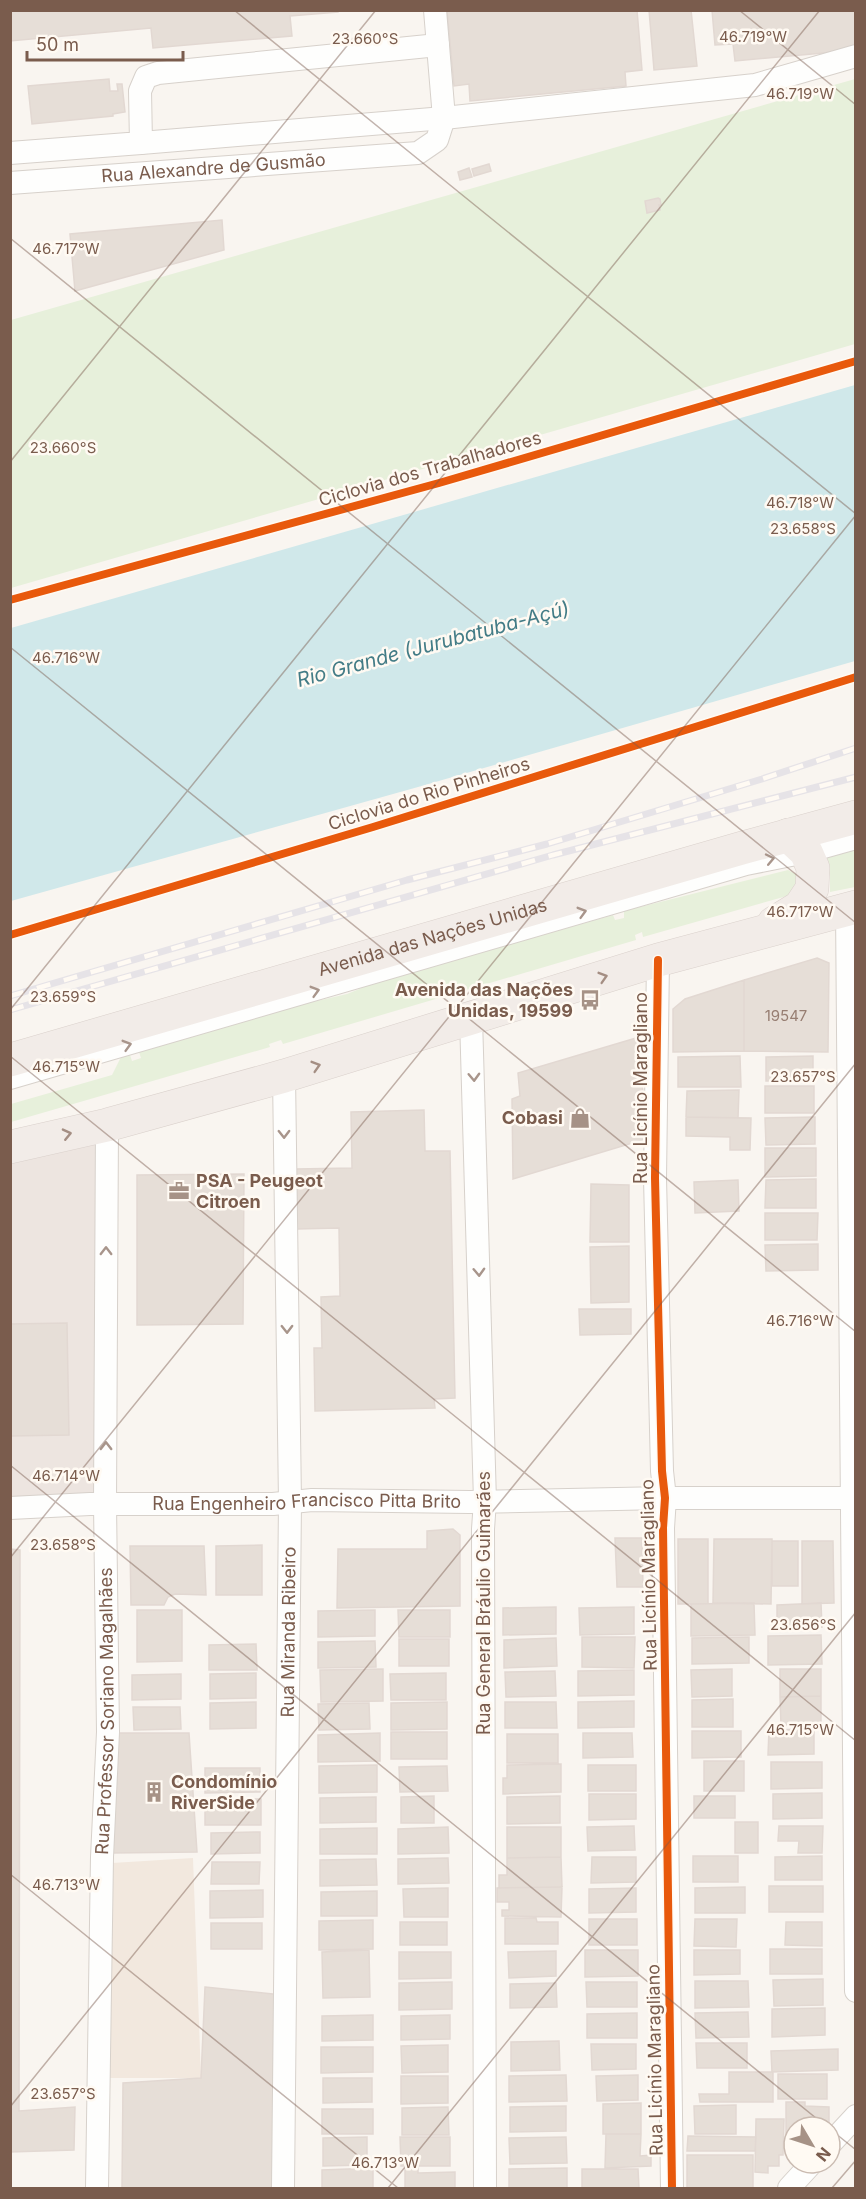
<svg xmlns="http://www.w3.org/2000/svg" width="866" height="2199" font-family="Inter,sans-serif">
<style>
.residential{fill:#f2e8de}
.industrial{fill:#ede5e0}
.green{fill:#e7f0db}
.water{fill:#d0e8ea}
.building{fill:#e6ded7;stroke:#e2d8d2;stroke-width:1.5}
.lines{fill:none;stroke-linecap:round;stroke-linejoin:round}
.minor-casing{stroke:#d7d1cb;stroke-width:24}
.trunk-casing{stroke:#dad1cc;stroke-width:34}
.minor{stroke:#fefefd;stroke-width:22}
.trunk{stroke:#f2ece8;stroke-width:33}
.rail-casing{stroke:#e6e3e7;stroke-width:7}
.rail{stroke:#fffaf3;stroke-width:4.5;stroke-dasharray:14;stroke-linecap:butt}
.cycleway-casing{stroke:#fffaf3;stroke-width:11}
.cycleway{stroke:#e8590c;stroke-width:8}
.oneway{stroke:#a8958b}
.oneway2{stroke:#a48e83}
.ticks{fill:none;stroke:#7a5c4d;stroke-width:1.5;stroke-opacity:0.45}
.labels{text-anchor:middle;stroke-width:5;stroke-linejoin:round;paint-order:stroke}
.number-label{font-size:15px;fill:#977e72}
.street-label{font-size:18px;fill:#7a5c4d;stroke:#fffaf3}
.poi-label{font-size:18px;font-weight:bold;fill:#7a5c4d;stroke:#fffaf3;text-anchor:end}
.water-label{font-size:20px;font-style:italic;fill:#437c86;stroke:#fffaf3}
.ticks-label{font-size:15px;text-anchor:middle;fill:#7a5c4d;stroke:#fffaf3;stroke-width:5;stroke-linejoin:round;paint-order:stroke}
</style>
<rect width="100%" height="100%" fill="#f9f5f0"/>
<path class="residential" d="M193,1858L201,2078H108L112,1863Z"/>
<path class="industrial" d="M107,1125L105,1504L11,1509V1149Z"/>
<path class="green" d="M855,79V344L11,588V320Z
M855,844V887L830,892V876L823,855Z
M788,870L799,876L800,888L787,896L643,937L642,932L635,935L636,940L283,1044L281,1040L269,1044L270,1047L11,1122V1104L112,1075L121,1057L130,1055L132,1061L141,1058L139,1052L291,1007L347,994L374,983L613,915L615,920L624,918V911Z"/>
<path class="water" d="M855,385V661L418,787L11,901V628Z"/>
<path class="building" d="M10,10H338V12L290,16L292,36L153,48L151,28L10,41Z
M447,10H637L642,70L625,72L626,86L470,101L469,84L454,86Z
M649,10H691L697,66L654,70Z
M712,10H856V50L735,61L733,44L715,45Z
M109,79L110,91H118L117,84H122L125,112L113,114V116L32,124L28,86Z
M489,164L491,171L474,176L472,169Z
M469,168L472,177L460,180L458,172Z
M658,198L660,199L661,205H659L660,210L647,213L645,201Z
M222,220L224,250L75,291L70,234Z
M817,958L829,963L828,1052L744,1051V980Z
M744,980V1051L673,1052V1009L685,999Z
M636,1038L649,1138L513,1179L512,1099L520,1096L518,1073Z
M740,1056L741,1087H678V1057Z
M813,1056V1081H766V1057Z
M765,1086H814V1113H765Z
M739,1090L738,1118L686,1117L687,1091Z
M424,1110L425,1151H450L455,1398L434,1399L435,1408L315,1411L314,1348H322L321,1297L340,1296L339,1228L297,1229L296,1169L352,1168L351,1112Z
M686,1117L751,1118L750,1150H730V1137L686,1136Z
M815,1117V1144L766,1145L765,1118Z
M765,1148H816V1176L765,1177Z
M244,1174L243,1324L137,1325V1175Z
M816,1179V1208H765L766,1180Z
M738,1180L739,1211L695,1213L694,1182Z
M591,1184L629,1185V1242H590Z
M765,1213H818L817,1240H765Z
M818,1244V1270L766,1271L765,1245Z
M629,1246V1302L591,1303L590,1247Z
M579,1309H631V1334L580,1335Z
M67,1323L69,1435L10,1436V1324Z
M453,1529L460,1535V1606L337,1608L338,1549H427V1531Z
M615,1538H642L643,1587H617Z
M678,1539H708V1604H678Z
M714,1539H772L771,1604L713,1603Z
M772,1541H798V1586H772Z
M802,1541H833L834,1603L802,1604Z
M262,1545V1595H216V1546Z
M130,1546H204L206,1595L175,1594L168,1597L164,1605H131Z
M10,1549L20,1550L19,2111L75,2107L74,2150L10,2152Z
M754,1603L755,1635L691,1636V1604Z
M821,1603L822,1627L777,1629V1605Z
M556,1607V1634L503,1635V1608Z
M634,1607V1634L580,1635L579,1608Z
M137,1610H182V1661L137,1662Z
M375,1610V1636L318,1637V1611Z
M398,1610H450V1637H399Z
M821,1635L822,1664L768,1665V1636Z
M582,1637H635L634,1668L582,1667Z
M749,1637V1663L692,1664V1638Z
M556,1638L557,1666L504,1668V1640Z
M399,1639H449V1666H399Z
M375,1641L376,1667L318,1668V1642Z
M256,1644L257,1670H209V1645Z
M383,1669V1701L321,1702L320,1670Z
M732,1669V1696L692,1697L691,1670Z
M780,1669H821V1696L780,1697Z
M634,1670V1695L578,1696V1671Z
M555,1671L556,1696L506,1697L505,1672Z
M256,1673V1698L210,1699V1674Z
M446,1673V1700H391L390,1674Z
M181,1674V1699L132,1700V1675Z
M821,1696V1725H781L780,1697Z
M733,1699V1727H692V1700Z
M634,1701V1727L578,1728V1702Z
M256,1702V1728L210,1729V1703Z
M447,1702V1729L391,1730V1703Z
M505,1702H556L557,1728H505Z
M369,1703L370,1729L319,1730L318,1704Z
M133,1707H180L181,1729L134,1730Z
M814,1729V1754L768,1755L769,1730Z
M692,1731H741V1757L692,1758Z
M391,1732H447V1759H391Z
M116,1733H189L197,1852L112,1853Z
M380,1733V1761L318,1762V1735Z
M583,1733H632L633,1757L583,1758Z
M507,1734H558V1763H507Z
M704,1761H744V1791H704Z
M771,1762H822V1788L771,1789Z
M561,1764V1792L503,1794V1778H507V1765Z
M377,1765V1792L319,1793V1766Z
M588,1765H636V1791H588Z
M447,1766L448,1791L400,1792L399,1767Z
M205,1768H260V1792L205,1793Z
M822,1793V1818L773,1819V1794Z
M589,1794H636V1819L589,1820Z
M434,1796V1823H401V1797Z
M560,1796V1823L507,1824V1797Z
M694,1796H735V1818H694Z
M376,1797V1822L320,1823V1798Z
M205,1799H261V1825H205Z
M735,1822H758V1853H735Z
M634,1826L635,1850L588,1851L587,1827Z
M779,1826H823L822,1853H798L799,1841H778Z
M448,1827L449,1853L398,1854V1829Z
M507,1827H561V1857L507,1858Z
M377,1828V1854H320V1829Z
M260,1832V1853L211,1854V1833Z
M693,1856H738V1882H693Z
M822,1856V1880H775V1857Z
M561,1857L562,1887L499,1888V1875H507V1858Z
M592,1857H636V1882L591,1883Z
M448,1858L449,1883L398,1884V1859Z
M376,1859L377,1885L320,1886V1860Z
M212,1862H260L259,1884H211Z
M769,1886H823V1912H769Z
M562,1887L561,1917L502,1916V1910H509V1902H497V1888Z
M745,1887V1913H695V1888Z
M448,1888V1917H404L403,1889Z
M636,1888V1912L589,1913V1889Z
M263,1890V1917L210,1918V1891Z
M377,1891V1916H321V1892Z
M505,1918H536L537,1922H558V1944H505Z
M589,1919H637V1945H589Z
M695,1919H737L736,1947L694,1946Z
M373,1920V1949L319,1950V1921Z
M400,1922H447V1945H400Z
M786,1922H822V1946L785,1945Z
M211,1923H262V1949H211Z
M770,1949H822V1974H770Z
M369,1950L370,1997L323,1998L322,1952Z
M585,1950H638V1976L585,1977Z
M694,1950H740V1974L694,1975Z
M556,1951V1976L509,1978L508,1952Z
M399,1952H451V1978L399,1979Z
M823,1979V2005L774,2006L773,1980Z
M695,1981H748L749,2007L695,2008Z
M452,1982V2009L399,2010V1983Z
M586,1982H637V2007H587Z
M556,1983L557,2007L510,2008V1984Z
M205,1987L282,1995L281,2188H122L123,2083L201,2078Z
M825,2008V2035L772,2037V2009Z
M748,2012L749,2037L696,2038L695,2013Z
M637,2013V2038H587V2014Z
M373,2015V2040L322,2041V2016Z
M450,2015V2039L401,2040V2016Z
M559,2041L560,2070L511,2071V2042Z
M696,2043H747V2068H697Z
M591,2044H636V2069L592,2070Z
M448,2045V2072L402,2073L401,2046Z
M321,2047H373V2072L321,2073Z
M838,2049V2070L772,2072L771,2051Z
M729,2072H773V2102H700L699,2094H729Z
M778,2074H827V2099H778Z
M566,2075L567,2101L509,2102V2076Z
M638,2075V2100L597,2101L596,2076Z
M401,2076H448V2103L401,2104Z
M323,2078H372V2102L323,2103Z
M786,2102H805V2106L829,2107V2127H794V2136H786Z
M641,2103V2134H603V2104Z
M736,2105V2134H695L694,2106Z
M566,2106V2131L510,2132V2107Z
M448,2107L449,2135H402V2108Z
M322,2109H373V2134H322Z
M756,2119H784L783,2155H779V2166H768V2173L755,2172Z
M606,2134H641L640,2156L651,2155V2166L605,2168Z
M688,2136L756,2137L755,2151H687Z
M367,2137V2165L323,2166V2138Z
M400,2137H450V2166H401Z
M566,2137L567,2163L510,2164L509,2138Z
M687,2155H753V2188H687Z
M373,2168V2188H322V2170Z
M405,2168H418V2173L455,2172V2188H405Z
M567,2168V2188H509V2169Z
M582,2169H638L639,2188H582Z"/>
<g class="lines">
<g class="minor-casing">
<g id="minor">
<path d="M141,143L444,118L755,85L856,56"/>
<path d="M10,153L141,143L140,91L146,77L158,73L438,45"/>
<path id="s1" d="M10,183L418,153L437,140L444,118L435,10"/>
<path d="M847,909L856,1991"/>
<path d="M658,960L655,1178L662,1471L665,1498L663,1528L672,2188"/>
<path d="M471,1018L485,1501L483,1529L485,2188"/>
<path d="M10,1078L746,864L806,852L856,838"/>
<path id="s2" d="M10,1508L90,1504H273L312,1500L470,1502L665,1498H856"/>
<path d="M830,2144L856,2116"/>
<path id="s3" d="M97,2188L102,1857L108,1732L105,1504L107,1125"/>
<path id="s4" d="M283,2188L290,1502L284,1076"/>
<path d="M789,2188L812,2163"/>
</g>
</g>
<g class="trunk-casing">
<g id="trunk">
<path d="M774,923L800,907L812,889L813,868L806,852L788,835"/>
<path id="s5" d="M10,1060L742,848L856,817"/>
<path d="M10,1147L107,1125L284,1076L658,960L856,907"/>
</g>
</g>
<use href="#minor" class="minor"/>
<use href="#trunk" class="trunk"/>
<g class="rail-casing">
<path id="rail" d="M10,996L407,880L547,844L762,779L856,748
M10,1010L553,855L856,777"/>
</g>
<use href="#rail" class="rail"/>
<g class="cycleway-casing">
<path id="cycleway" d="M10,600L439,483L856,361
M10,935L373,827L856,677
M658,960L655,1178L662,1471L665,1498L663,1528L672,2188"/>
</g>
<use href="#cycleway" class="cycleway"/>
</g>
<defs><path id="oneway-chevron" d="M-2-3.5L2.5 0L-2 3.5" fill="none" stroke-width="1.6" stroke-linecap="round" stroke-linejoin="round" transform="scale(1.5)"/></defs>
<g class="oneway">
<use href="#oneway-chevron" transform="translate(770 859) rotate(-12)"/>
<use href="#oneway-chevron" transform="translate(582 912) rotate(-16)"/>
<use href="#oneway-chevron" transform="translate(315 991) rotate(-16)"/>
<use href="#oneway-chevron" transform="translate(127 1045) rotate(-16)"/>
<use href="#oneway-chevron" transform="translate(474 1077) rotate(88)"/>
<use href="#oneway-chevron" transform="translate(284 1134) rotate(89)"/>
<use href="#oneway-chevron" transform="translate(106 1251) rotate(-90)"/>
<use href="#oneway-chevron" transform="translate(479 1272) rotate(88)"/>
<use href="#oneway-chevron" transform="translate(287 1329) rotate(89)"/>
<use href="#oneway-chevron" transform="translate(106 1446) rotate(-90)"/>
</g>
<g class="oneway2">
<use href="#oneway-chevron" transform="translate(603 977) rotate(-17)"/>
<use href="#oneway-chevron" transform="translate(316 1066) rotate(-17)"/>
<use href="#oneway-chevron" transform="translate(67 1134) rotate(-13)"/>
</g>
<path class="ticks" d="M234,10L856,514M739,10L856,105M10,238L856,923M10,462L376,10M10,647L856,1332M10,1010L820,10M10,1056L856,1741M10,1465L827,2127M10,1558L856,515M10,1874L398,2188M10,2107L856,1063M830,2129L856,2150M388,2188L856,1612M832,2188L856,2160"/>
<defs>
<g id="bus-bare" transform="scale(1.62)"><path d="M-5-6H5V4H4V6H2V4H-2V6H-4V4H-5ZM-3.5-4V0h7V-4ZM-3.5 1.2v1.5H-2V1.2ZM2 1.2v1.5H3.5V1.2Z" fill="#a69286" stroke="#fffaf3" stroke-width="2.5" paint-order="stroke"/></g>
<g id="shop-bare" transform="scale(1.62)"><path d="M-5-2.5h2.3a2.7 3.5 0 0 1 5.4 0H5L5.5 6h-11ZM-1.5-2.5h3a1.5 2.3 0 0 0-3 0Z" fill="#a69286" stroke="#fffaf3" stroke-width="2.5" paint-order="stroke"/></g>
<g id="office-bare" transform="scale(1.62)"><path d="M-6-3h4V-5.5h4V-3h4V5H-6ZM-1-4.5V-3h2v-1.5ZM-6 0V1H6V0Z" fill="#a69286" stroke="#fffaf3" stroke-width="2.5" paint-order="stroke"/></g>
<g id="building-bare" transform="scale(1.62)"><path d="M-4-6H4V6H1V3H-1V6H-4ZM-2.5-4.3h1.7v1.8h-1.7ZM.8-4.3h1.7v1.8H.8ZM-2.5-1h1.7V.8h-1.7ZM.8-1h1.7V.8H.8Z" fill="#a69286" stroke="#fffaf3" stroke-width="2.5" paint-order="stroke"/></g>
</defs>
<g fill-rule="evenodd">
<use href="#bus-bare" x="590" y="1000"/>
<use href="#shop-bare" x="580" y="1118"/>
<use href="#office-bare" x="179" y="1191"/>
<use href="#building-bare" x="154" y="1792"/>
</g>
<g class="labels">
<g class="number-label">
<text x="786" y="1021">19547</text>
</g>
<g class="street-label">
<text dy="6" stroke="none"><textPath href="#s1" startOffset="204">Rua Alexandre de Gusmão</textPath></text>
<text transform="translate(430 469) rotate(-16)" y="6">Ciclovia dos Trabalhadores</text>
<text transform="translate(429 794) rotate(-17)" y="6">Ciclovia do Rio Pinheiros</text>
<text dy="6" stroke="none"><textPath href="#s5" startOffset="440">Avenida das Nações Unidas</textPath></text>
<text transform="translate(641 1088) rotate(-90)" y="6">Rua Licínio Maragliano</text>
<text dy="6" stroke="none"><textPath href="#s2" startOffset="297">Rua Engenheiro Francisco Pitta Brito</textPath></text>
<text transform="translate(649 1575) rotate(-91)" y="6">Rua Licínio Maragliano</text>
<text transform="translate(484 1603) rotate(-90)" y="6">Rua General Bráulio Guimarães</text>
<text dy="6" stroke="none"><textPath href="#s4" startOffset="556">Rua Miranda Ribeiro</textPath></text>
<text dy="6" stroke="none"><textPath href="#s3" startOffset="477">Rua Professor Soriano Magalhães</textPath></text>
<text transform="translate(655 2060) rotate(-91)" y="6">Rua Licínio Maragliano</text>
</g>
<g class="poi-label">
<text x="573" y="996">Avenida das Nações<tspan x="573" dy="21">Unidas, 19599</tspan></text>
<text x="563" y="1124">Cobasi</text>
<text x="196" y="1187" text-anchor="start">PSA - Peugeot<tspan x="196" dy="21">Citroen</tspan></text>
<text x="171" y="1788" text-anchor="start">Condomínio<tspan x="171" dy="21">RiverSide</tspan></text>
</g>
<g class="water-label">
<text transform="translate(433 644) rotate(-15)" y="7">Rio Grande (Jurubatuba-Açú)</text>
</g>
</g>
<g class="ticks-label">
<text x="753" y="42">46.719°W</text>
<text x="365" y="44">23.660°S</text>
<text x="800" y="99">46.719°W</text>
<text x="66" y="254">46.717°W</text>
<text x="63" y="453">23.660°S</text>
<text x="800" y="508">46.718°W</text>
<text x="803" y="534">23.658°S</text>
<text x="66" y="663">46.716°W</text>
<text x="800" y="917">46.717°W</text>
<text x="63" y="1002">23.659°S</text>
<text x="66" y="1072">46.715°W</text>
<text x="803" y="1082">23.657°S</text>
<text x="800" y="1326">46.716°W</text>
<text x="66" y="1481">46.714°W</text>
<text x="63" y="1550">23.658°S</text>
<text x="803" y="1630">23.656°S</text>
<text x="800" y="1735">46.715°W</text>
<text x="66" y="1890">46.713°W</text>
<text x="63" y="2099">23.657°S</text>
<text x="385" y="2168">46.713°W</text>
</g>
<rect width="866" height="2199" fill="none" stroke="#7a5c4d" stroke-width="24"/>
<g transform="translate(812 2145) rotate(129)"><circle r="28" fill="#fffaf3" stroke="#cabbb1" stroke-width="1.5"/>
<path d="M0-4.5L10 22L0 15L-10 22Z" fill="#a69286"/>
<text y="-9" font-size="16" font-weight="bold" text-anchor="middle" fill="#7a5c4d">N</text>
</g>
<path d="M27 51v9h156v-9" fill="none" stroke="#7a5c4d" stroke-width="3"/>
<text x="36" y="51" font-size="18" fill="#7a5c4d" stroke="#fffaf3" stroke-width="4.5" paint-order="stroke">50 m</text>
</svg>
